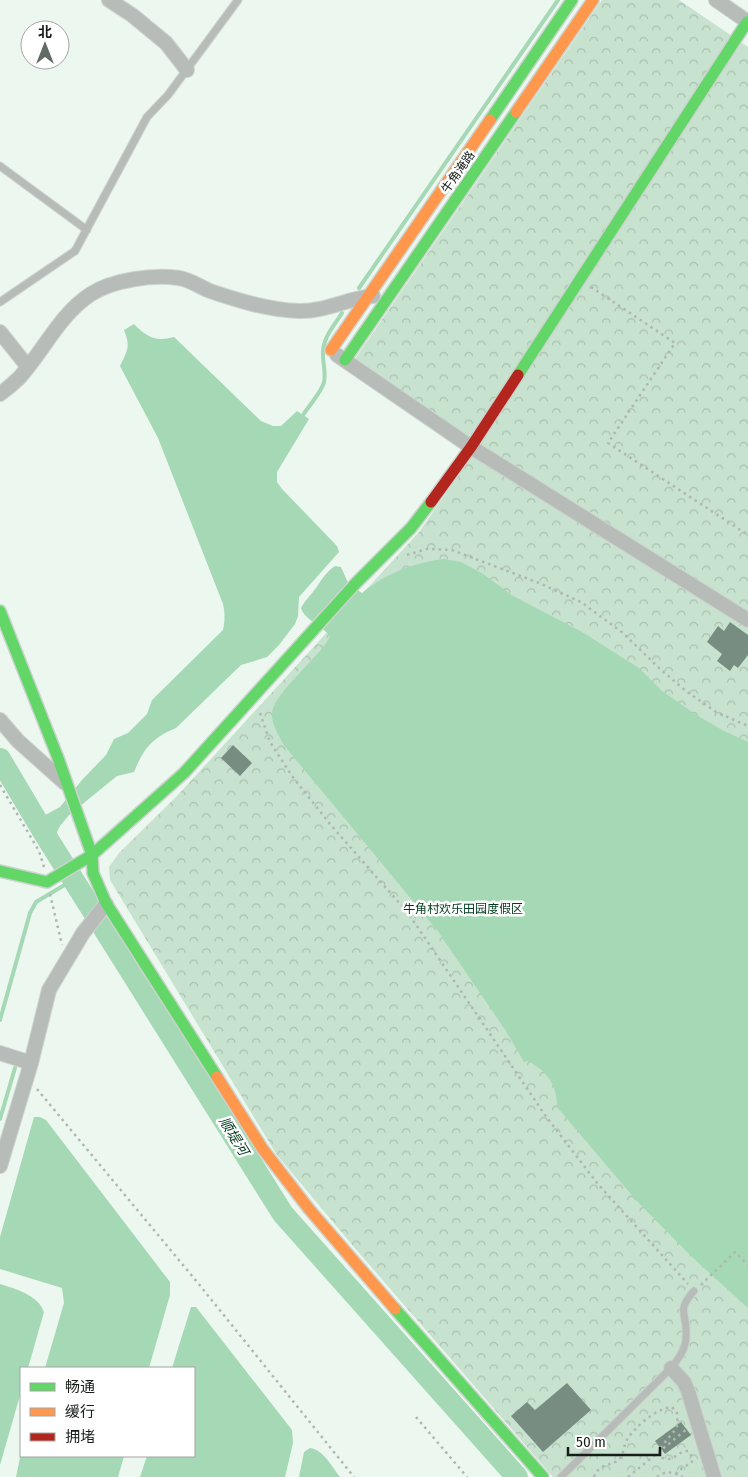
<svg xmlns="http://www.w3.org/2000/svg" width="748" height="1477" font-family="'Fira Sans Condensed','Noto Sans SC',sans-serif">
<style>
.forest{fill:url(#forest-crowns)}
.water{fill:#a5d8b4}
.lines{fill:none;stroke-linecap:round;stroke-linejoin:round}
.stream{stroke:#a5d8b4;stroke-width:4}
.river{stroke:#a5d8b4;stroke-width:22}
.building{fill:#788d82}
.lane-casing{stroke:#cbd3ce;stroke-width:9}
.street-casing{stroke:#cbd3ce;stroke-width:16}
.fast-casing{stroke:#cbd3ce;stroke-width:14}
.slow-casing{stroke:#cbd3ce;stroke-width:14}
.jam-casing{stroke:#cbd3ce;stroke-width:14}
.path{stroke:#b1b6b3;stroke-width:2.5;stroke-dasharray:2.5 4;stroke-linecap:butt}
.lane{stroke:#b8bcb9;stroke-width:7}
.street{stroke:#b8bcb9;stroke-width:14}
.fast{stroke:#63d668;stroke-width:11}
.slow{stroke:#ff974d;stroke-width:11}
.jam{stroke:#b3261e;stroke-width:11}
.path-bridge{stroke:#b1b6b3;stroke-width:2.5;stroke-dasharray:2.5 4;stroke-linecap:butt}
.labels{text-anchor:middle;stroke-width:5;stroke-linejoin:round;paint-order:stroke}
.street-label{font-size:12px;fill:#171e19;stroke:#fff}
.park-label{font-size:12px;fill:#013a1c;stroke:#fff}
.water-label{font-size:14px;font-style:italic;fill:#00391b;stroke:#fff}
</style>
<defs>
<pattern id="forest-crowns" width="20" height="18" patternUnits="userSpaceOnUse" patternTransform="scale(1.25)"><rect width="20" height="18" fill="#c7e2ce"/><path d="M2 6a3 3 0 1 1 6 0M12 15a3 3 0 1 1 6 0" fill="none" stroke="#aac1b0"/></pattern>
</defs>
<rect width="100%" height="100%" fill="#ecf7ef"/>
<path class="forest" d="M602,0H679L748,47V1477H553L353,1246L277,1155L110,880L109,867L119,853L177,796L419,532L480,445L355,359Z"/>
<path class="water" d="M134,324C147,337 155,342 174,337L261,421L273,426H281L297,411L309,419L277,472V482L282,489L337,546L339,552L299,597L298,616L295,624L279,645L267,657L241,665L176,728C152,738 144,748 134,772L117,776L69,815L60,826L51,844L36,820L60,807L82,780L106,755L114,739L128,733L147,714L152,700L223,630C225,620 225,613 223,604L158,438L120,366C127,351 131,347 124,330Z
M444,559L461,562L483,574L513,596L582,632L639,668L662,691L695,714L722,730L748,742V1308L692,1257L636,1200L557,1107C558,1086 547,1071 528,1061L524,1062L506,1031L437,930L283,744C279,735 272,725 272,715C271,695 319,658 330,637C323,625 305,621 301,608C305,600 311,595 316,588C323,578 325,573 335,566L341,567L349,585L362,593C387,573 413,563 444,559Z
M34,1117H40L46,1120L170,1282V1295L149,1368H45L64,1303L62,1288L0,1269V1237Z
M0,1284C16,1289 38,1295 44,1312L28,1368H21V1392L0,1465Z
M191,1307H196L292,1430L293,1443L285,1477H140L147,1456H194V1368H172Z
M310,1448C324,1450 332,1467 340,1477H299L304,1452Z
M21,1453V1456H124L118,1477H16Z"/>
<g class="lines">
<path class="stream" d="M359,288L558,0
M303,415C309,406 322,391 324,382C326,373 323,364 323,355C322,338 334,326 342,313
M0,1020L30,913L36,902L73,880
M0,1119L15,1068"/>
<path class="river" d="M0,759L44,833L283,1214L517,1477"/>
</g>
<path class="building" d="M730,622L748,635V655L738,668L734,665L730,671L717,661L722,654L707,642L718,626L724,631Z
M233,745L252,763L240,776L221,758Z
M567,1383L591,1410L543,1452L511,1416L527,1402L535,1410Z
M681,1422L691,1435L665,1454L655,1441Z"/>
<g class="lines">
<g class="lane-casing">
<path id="lane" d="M0,166L87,230
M0,302L75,251L147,117L168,95L238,0
M561,1477L671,1368C679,1358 686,1349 686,1336C688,1313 675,1312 694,1291"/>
</g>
<g class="street-casing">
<path id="street" d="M109,0L132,15L166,43L187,70
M716,0L748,22
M0,332L28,367
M337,355L471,447L748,620
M0,394C7,389 14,383 20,377C44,350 60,314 91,294C113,280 153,274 179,278C191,280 200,287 210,291C239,301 269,310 299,311C325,312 348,298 373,296
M0,720L18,741L65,783
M0,1053L31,1063
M0,1166L31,1063L49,990L83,933L106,904
M671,1368L684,1382L688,1391L714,1477"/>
</g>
<g class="fast-casing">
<path id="fast" d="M490,120L572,0
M345,360L516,112
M518,375L747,22
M0,611L58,758L92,855L93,873L106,903L217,1077
M0,871L47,882L92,855L184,773L356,583L411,528L431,502
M395,1309L543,1477"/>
</g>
<g class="slow-casing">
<path id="slow" d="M516,112L593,0
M331,350L490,120
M217,1077L262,1148L309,1209L395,1309"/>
</g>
<g class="jam-casing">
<path id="jam" d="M431,502L471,447L518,375"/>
</g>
<path class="path" d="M591,287L675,343L608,443L748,535
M407,555L427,549L452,550L539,583L581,602L623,633L660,669L686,691L716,712L748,726
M260,713L270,742L292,776L330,824L408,913L545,1115L597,1183L688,1284
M0,785L39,851L44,867
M50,894L62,945
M37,1089L202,1288L354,1477
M701,1285L735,1252L748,1265
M416,1417L467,1477
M594,1477C600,1461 615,1467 621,1457C624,1451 624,1444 628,1438C636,1426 657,1408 672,1407L677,1413C677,1418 678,1424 676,1428C674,1434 647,1456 666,1459C675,1460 680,1450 688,1451L691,1455L692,1462L678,1471L674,1477
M628,1477L687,1429"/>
<use href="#lane" class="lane"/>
<use href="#street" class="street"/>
<use href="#fast" class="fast"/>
<use href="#slow" class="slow"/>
<use href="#jam" class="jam"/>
<path class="path-bridge" d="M657,1477C666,1470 672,1472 683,1477"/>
</g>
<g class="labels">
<g class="street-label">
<text transform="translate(458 172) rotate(-55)" y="4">牛角淹路</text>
</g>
<g class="park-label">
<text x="463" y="913">牛角村欢乐田园度假区</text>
</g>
<g class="water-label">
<text transform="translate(234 1136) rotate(58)" y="5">顺堤河</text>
</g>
</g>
<rect x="20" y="1367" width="175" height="90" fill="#ffffff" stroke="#a2a5a3"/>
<rect x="30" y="1383" width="25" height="8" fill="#63d668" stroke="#a2a5a3"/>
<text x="65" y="1392" font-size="15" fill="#171e19">畅通</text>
<rect x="30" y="1408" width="25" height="8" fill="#ff974d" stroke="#a2a5a3"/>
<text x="65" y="1417" font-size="15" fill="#171e19">缓行</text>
<rect x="30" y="1433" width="25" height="8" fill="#b3261e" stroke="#a2a5a3"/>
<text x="65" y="1442" font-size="15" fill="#171e19">拥堵</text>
<g transform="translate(45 45)"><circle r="24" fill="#ffffff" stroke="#a2a5a3"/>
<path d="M0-4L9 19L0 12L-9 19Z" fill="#626a64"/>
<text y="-8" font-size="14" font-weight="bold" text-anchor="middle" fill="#171e19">北</text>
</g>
<path d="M568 1447v8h92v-8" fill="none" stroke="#171e19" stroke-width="2.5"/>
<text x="576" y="1447" font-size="15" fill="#171e19" stroke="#ffffff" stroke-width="4" paint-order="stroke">50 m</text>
</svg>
